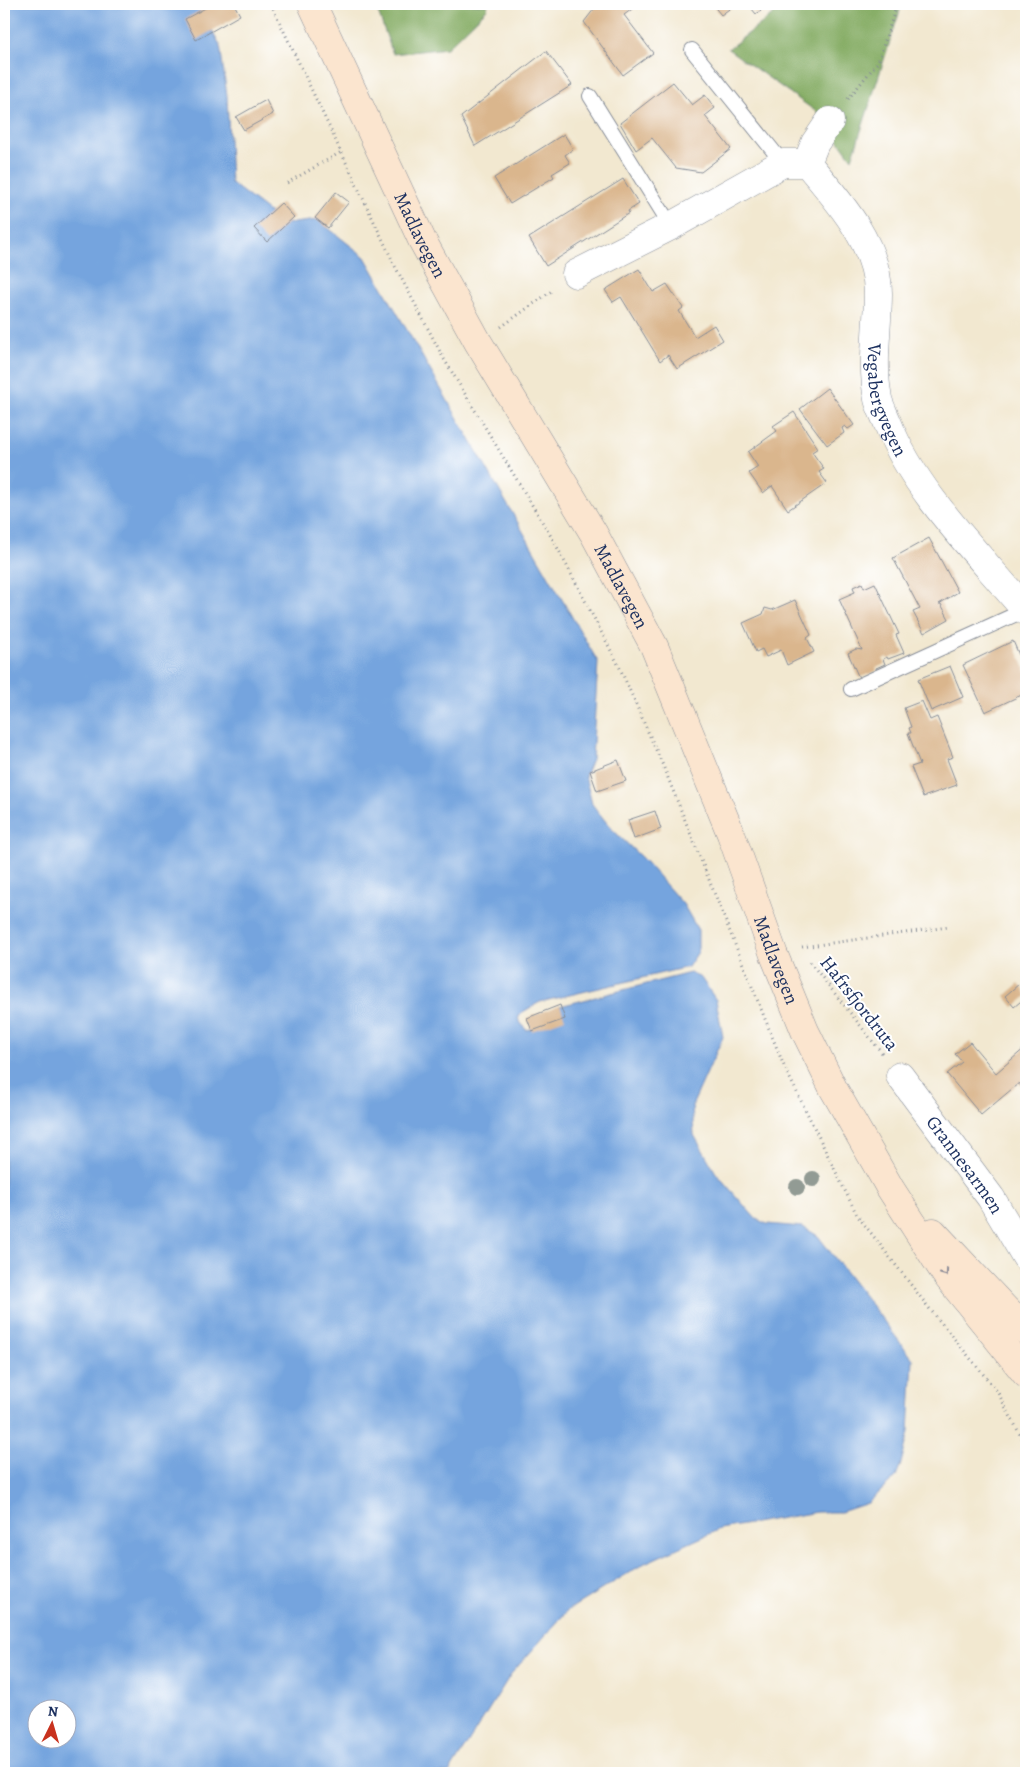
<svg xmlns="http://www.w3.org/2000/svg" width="1030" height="1777" font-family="Alegreya,serif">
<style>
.forest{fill:#82aa61;stroke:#4e6c60}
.water{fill:#75a4de;stroke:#486a9e;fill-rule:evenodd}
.building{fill:#dab68d}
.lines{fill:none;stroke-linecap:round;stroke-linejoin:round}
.lane-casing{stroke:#868c97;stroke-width:16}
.street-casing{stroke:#868c97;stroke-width:29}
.secondary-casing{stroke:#868c97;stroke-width:29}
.path{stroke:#868c97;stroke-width:3;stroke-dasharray:1 4;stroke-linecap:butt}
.lane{stroke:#fff;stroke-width:14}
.street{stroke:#fff;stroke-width:28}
.secondary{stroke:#fbe5cf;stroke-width:28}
.tree{fill:#929b94}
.oneway{stroke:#8b8a96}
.labels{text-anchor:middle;stroke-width:4;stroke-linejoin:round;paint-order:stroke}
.street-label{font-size:19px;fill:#1b2f5e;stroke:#fff}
</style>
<rect width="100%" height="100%" fill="#fff"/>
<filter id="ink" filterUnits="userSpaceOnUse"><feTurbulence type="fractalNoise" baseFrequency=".02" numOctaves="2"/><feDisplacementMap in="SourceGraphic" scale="10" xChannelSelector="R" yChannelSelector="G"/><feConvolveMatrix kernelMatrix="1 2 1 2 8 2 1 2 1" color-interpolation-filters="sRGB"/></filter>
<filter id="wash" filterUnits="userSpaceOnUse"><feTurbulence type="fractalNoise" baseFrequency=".0096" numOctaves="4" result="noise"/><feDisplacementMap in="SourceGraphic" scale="20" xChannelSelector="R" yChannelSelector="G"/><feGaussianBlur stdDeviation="1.12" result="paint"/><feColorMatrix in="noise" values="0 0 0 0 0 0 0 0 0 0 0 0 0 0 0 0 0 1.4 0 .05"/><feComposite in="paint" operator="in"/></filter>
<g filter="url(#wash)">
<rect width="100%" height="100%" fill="#f2e8d0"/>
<path class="forest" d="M375,4H488L487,9L447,48L393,54Z
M787,4H902L852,159L818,113L728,49Z"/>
<path class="water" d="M4,4H198L220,45L227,96L231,183L285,224L318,220L365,257L598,662L592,759L585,776L592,804L610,827L643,859L683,904L698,930V952L688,967L540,1002L521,1013L518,1019L526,1030L531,1029L560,1006L690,973L701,978L716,1000L723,1037L692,1106L694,1135L716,1173L756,1219L767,1224L803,1227L818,1236L913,1359L909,1432L900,1467L896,1477L868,1503L841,1512H817L720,1529L645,1563L568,1610L511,1674L449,1773H4ZM38,1710H68V1740H38Z"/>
<g id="blocks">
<path class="building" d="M213,4H234L240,15L196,40L185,19Z
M598,4H639L624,15L653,53L623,75L584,22Z
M712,4H736L721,15Z
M748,4H755L761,11L756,14Z
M546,51L572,85L475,146L461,117Z
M673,82L692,105L705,95L715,108L705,116L731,149L701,172L676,168L652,138L636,150L620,123Z
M266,100L273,114L244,130L236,117Z
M564,134L573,149L565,155L570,163L552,174L554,177L510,204L494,178Z
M623,179L639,204L628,211L629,213L546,266L529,238Z
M336,192L349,202L328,228L315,218Z
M281,203L294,217L267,242L254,228Z
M639,269L653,292L667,284L683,308L679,311L695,337L714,325L723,340L677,369L668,355L660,361L621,297L613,302L605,290Z
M827,388L854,425L848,429L845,426L842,428L844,433L827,445L800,409Z
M794,412L818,448L812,452L824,469L819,472L827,483L788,510L772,486L763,493L749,473L758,467L748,452L777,431L773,426Z
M929,538L958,592L939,604H941L949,619L924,633L913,612L920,609L893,558Z
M862,583L864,588L875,583L899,634L896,635L904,653L888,659L887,657L883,659L885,664L876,668L877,671L859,678L848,653L856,649L862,650L839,599L855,592L853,587Z
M795,600L811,635L807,638L814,652L787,665L781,650L766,657L762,649L756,652L743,623L763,614L765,608L772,610Z
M1013,641L1026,671V693L985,712L963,665Z
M950,666L963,697L931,711L918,679Z
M922,701L930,720L937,717L953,757L947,759L957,785L923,797L911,767L920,764L908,733H911L909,728L911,727L904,708Z
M618,760L626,781L597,791L590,771Z
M655,811L661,829L634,839L628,820Z
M1019,984L1026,993V997L1014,1007L1005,996Z
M560,1005L565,1019L532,1031L527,1018Z
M970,1042L996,1073L1026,1047V1092L1019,1083L981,1115L947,1074L962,1062L955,1054Z"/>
</g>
</g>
<g filter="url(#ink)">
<use href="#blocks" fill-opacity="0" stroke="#868c97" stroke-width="1"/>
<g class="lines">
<g class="lane-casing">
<path id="lane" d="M692,50L783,163
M590,96L671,226
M851,689L1025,610"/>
</g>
<g class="street-casing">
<g id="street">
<path d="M807,163L815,143L830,121"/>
<path id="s1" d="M576,274L671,226L783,163H807C837,199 878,244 878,293C878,329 871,364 878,399C880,407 885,416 888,424C915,493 979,554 1026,611"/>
<path id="s2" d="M900,1076L991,1198L1026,1257"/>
</g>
</g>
<g class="secondary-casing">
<g id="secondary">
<path id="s3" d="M312,4L422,240L478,342L594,534L654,646L731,834L774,955L805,1031L833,1088L890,1188L946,1275L1026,1374"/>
<path d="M933,1232L1026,1331"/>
</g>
</g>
<path class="path" d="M271,4L396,268L444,359L555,543L619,666L664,768L784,1066L857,1215L929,1308L997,1391L1023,1440L1026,1462
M848,99L878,62L897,4
M287,183L343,151
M501,327L553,290
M802,947L948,927
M810,962L882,1053"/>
<use href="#lane" class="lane"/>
<use href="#street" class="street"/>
<use href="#secondary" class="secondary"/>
</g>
<g class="tree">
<circle cx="813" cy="1179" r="8"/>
<circle cx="797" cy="1187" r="8"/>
</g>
<defs><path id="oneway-chevron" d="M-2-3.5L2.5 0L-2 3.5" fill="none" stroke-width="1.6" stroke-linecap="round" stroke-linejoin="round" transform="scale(1.25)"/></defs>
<use class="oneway" href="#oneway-chevron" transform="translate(945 1273) rotate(55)"/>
</g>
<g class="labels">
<g class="street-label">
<text dy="7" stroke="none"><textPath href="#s3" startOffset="255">Madlavegen</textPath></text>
<text dy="7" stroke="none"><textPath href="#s1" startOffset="519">Vegabergvegen</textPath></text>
<text dy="7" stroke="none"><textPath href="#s3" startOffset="660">Madlavegen</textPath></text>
<text dy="7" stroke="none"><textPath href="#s3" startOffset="1065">Madlavegen</textPath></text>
<text transform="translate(860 1003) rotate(52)" y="7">Hafrsfjordruta</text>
<text dy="7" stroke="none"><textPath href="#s2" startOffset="110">Grannesarmen</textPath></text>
</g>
</g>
<rect width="1030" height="1777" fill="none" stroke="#fff" stroke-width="20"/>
<g transform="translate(52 1724) rotate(5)"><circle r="24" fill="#ffffff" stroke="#a4acbf"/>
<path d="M0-4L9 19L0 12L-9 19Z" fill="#c8321e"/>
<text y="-8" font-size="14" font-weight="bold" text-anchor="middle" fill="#1b2f5e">N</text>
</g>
</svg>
